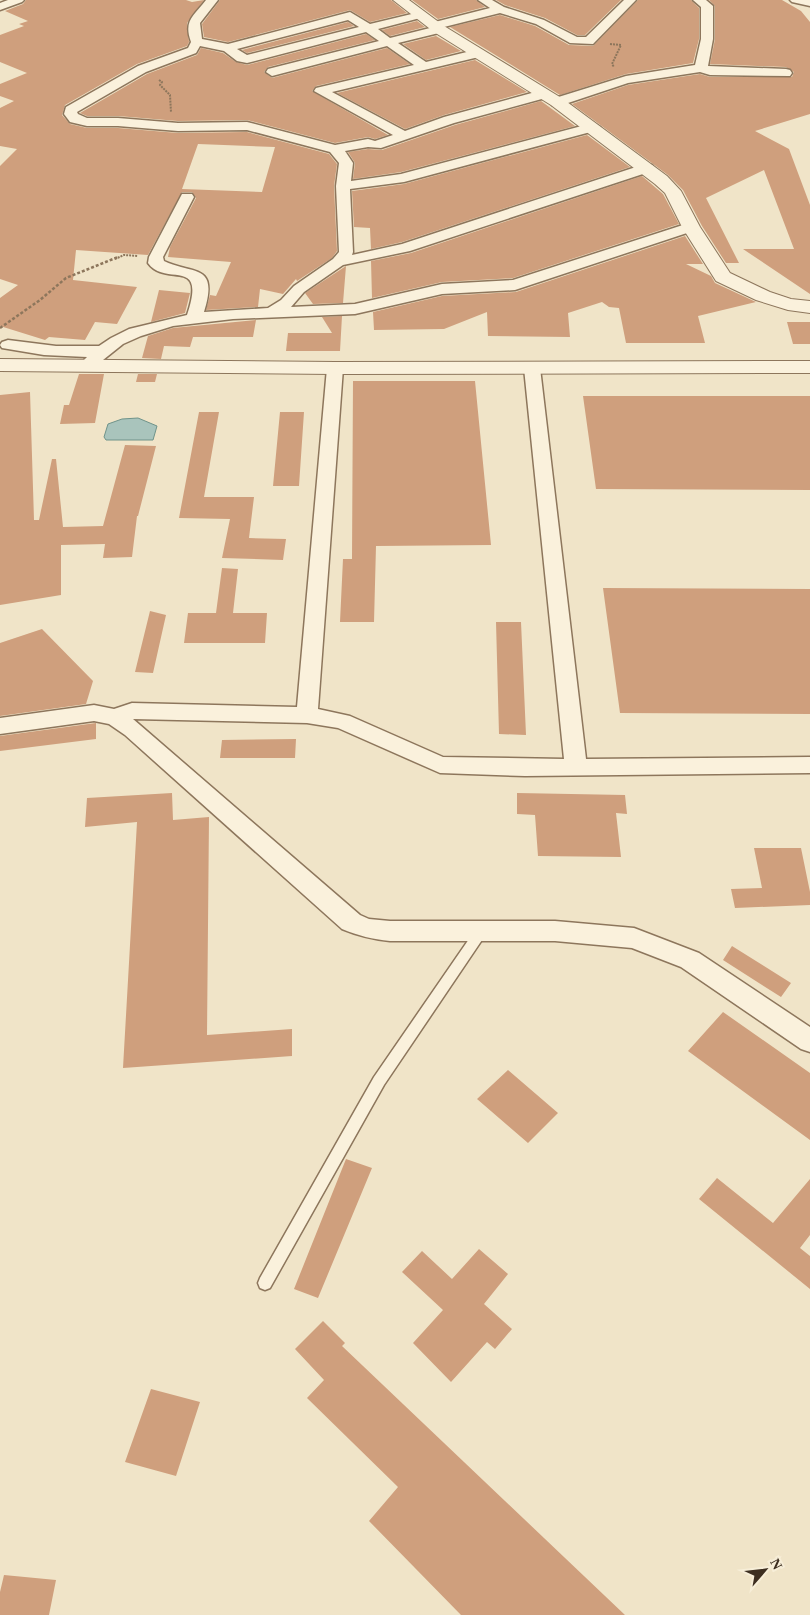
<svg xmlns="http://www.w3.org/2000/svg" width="810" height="1615" font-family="Georgia,serif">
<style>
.water{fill:#a9c4bc;stroke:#6f938a}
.building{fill:#cf9f7d;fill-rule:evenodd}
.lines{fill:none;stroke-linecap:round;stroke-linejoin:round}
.service-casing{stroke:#8d765c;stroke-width:3}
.minor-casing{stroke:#8d765c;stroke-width:3}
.tertiary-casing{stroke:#8d765c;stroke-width:2}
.path-far1{stroke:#8d765c;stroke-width:2;stroke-dasharray:2 1;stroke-linecap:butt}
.path{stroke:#8d765c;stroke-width:2.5;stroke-dasharray:3 2;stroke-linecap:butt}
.service{fill:#faf1dc;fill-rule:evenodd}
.minor{fill:#faf1dc;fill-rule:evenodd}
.tertiary{fill:#faf1dc;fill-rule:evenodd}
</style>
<rect width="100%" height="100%" fill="#f0e4c8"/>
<path class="water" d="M138,418L157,426L153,440H106L104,437L108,424L122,419Z"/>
<path class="building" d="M26,0H186L192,2L204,0L187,23L189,42L187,46L137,64L65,105L62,115L70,124L87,128H118L178,133L247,132L329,154L337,164L334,186L337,251L332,258L297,281L296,279L283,294L260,289L258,307L206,310L210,295L216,296L231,262L168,257L170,247L196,198L192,192H182L148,255L76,250L73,280L137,287L117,324L95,322L85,340L49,337L45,340L0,326V298L18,285L0,279V166L17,149L0,146V108L14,101L0,96V84L27,73L0,62V35L24,26L19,24L28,21L5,11L23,4ZM198,144L275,147L262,192L182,189Z
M220,0H391L407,13L370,22L350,10L228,42L204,37L202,24Z
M412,0H476L485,7L438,19Z
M496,0H621L585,35H577L545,18L505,5Z
M638,0H691L699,8V39L693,63L626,74L560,95L450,27L500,15L535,26L569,45L593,46Z
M709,0H782L801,11L810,22V114L755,131L789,149L810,205V294L743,249H794L764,170L706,198L739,263H726L702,226L683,190L668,175L572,104L628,85L700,74L710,77H792L794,72L786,67L710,64L715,39V6Z
M417,21L425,27L390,36L382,30Z
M348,22L354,26L247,53L242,50Z
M366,34L375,40L268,67L264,72L272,78L387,48L410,64L316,86L312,91L388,135L375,139L368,137L335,143L247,120L178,121L118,116H87L80,113L147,74L197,55L201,48L223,53L236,62L247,65Z
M436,36L461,51L426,60L403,44Z
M475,60L527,92L444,115L405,129L337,93Z
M541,101L575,126L401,172L353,179L355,163L348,152L368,149L382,150L455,125Z
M587,135L630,167L402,242L371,249L370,228L354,227L352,191L404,184Z
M642,176L663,194L679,224L513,278L442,282L372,298L371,261L411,253Z
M685,236L703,264H686L711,276L715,283L756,302L698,316L705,343H626L619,308L609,307L602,302L568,313L570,337L488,336L487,312L444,329L374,330L373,312L442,296L516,292Z
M346,266L343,303L313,304L305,293Z
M159,290L190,293L185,313L151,322Z
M342,316L340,351H286L288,333H332L322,317Z
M256,320L253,337H193L190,347L164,346L161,359L142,358L148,336L173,328Z
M787,322H810V344H793Z
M79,374H104L95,423L60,424L64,405H69Z
M138,374H157L155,382H136Z
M353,381H475L491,545L376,546L374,622H340L343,559H352Z
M30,392L34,520H39L52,459H56L63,527L103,526L125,445L156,446L138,516H137L132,557L103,558L105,544L61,545V595L0,605V395Z
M583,396H810V490L596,489Z
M199,412H219L204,497H254L249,538L286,539L283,560L222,558L230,519L179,518Z
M280,412H304L299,486H273Z
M222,568L238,569L233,613H267L265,643H184L188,613H216Z
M603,588L810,589V714L620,713Z
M150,611L166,615L153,673L135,672Z
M496,622H521L526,735L499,734Z
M42,629L93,681L86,704L0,716V643Z
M96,723V739L0,751V736Z
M296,739L295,758H220L222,740Z
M172,793L173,820L209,817L207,1035L292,1029V1056L123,1068L137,822L85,827L87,798Z
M517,793L625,795L627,814L616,813L621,857L538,856L535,815L517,814Z
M754,848H801L810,892V905L735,908L731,889L762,888Z
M732,946L791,983L781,997L723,960Z
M723,1012L810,1073V1140L688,1051Z
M508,1070L558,1113L528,1143L477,1099Z
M346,1159L372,1168L318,1298L294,1289Z
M717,1178L773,1223L810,1179V1235L800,1248L810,1256V1289L699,1199Z
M479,1249L508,1274L484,1304L512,1329L495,1349L487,1342L451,1382L413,1343L443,1310L402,1272L422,1251L452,1279Z
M323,1321L345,1343L342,1346L625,1615H461L369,1521L398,1487L307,1398L324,1380L295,1349Z
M151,1389L200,1402L176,1476L125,1462Z
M4,1575L56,1580L49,1615H0V1592Z"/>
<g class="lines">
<g class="service-casing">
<path id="service" d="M482,925L486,926L488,930L486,934L384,1085L270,1288L265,1290L260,1288L258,1283L260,1278L374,1077L478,926Z"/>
</g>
<g class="minor-casing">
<path id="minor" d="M8,0H24L22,2L0,10V3Z
M206,0H218L200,23L202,39L228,44L350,12L370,24L420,12L424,13L426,15L424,17L378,29L390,38L430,28L431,23L490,8L478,0H492L504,7L544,20L577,37H586L624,0H636L593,44L570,43L536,24L500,13L444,27L443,32L398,43L426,62L479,49L485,53L483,56L332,92L405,131L444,117L539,91L544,90L550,94L549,97L454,123L381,148L368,147L345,151L353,163L351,181L401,174L593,123L600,127L598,130L404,182L350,189L353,252L352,255L402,244L642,165H652L654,168L652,171L410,251L343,265L304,292L291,307L355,304L442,284L513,280L686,224H696L698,227L696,230L515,290L442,294L355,314L233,319L173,326L141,336L123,344L93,368H81L79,365L87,357L44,355L2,348L0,345L2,342L8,340L56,346H99L111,338L129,329L187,315C207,255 166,288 148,263L149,257L182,194H192L194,197L163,257L164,261C194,275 219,263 204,312L268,308L281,300L294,286L333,259L339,252L336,186L339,163L330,152L247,130L178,131L118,126H87L70,122L64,114L66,107L138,66L188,48L191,42C183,20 194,16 206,0ZM348,20L359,27L247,55L237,49ZM366,32L379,41L268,69L266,72L272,76L387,46L414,65L316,88L314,91L393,135L375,141L368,139L335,145L247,122L178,123L118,118H87L78,114L77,112L146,72L196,53L200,46L224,51L237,61L247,63Z
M693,0H706L713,6V39L708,66L786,69L790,70L792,73L790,76L710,75L700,72L628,83L562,105H552L551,102L552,99L626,76L695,65L701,39V7Z
M790,0H810V6L792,2Z
M335,363L341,365L343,368L318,709L350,716L443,757L564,759L524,368L526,365H538L540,368L586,759L810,757V773L525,776L440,773L338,728L307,723L133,719L360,915L369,919L390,921H555L634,928L699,953L810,1027V1052L801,1049L681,967L632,948L555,941H390C372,939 359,936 342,929L125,735L109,724L94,721L0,734V718L94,705L114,709L132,703L297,707L327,368L329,365Z"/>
</g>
<g class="tertiary-casing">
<path id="tertiary" d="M393,0H409L444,26L563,99L667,176L681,191L700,227L730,273L770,292L791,299L810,301V313L788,310L756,300L716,281L682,227L665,193L655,184L551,105L434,32Z
M0,359L335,362L810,361V373L335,374L0,371Z"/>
</g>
<path class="path-far1" d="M610,44L621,45L612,64L614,67
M159,80L162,82L160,85L170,95L171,112
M115,259L124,255L138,256"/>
<path class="path" d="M0,328L40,300L66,278L118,257"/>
<use href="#service" class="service"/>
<use href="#minor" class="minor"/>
<use href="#tertiary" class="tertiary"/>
</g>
<g transform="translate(765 1570) rotate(62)" stroke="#f7eed8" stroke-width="4" paint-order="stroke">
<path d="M0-4L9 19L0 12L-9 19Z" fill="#3d2e20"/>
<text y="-8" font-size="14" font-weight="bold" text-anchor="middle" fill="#3d2e20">N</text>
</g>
</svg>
